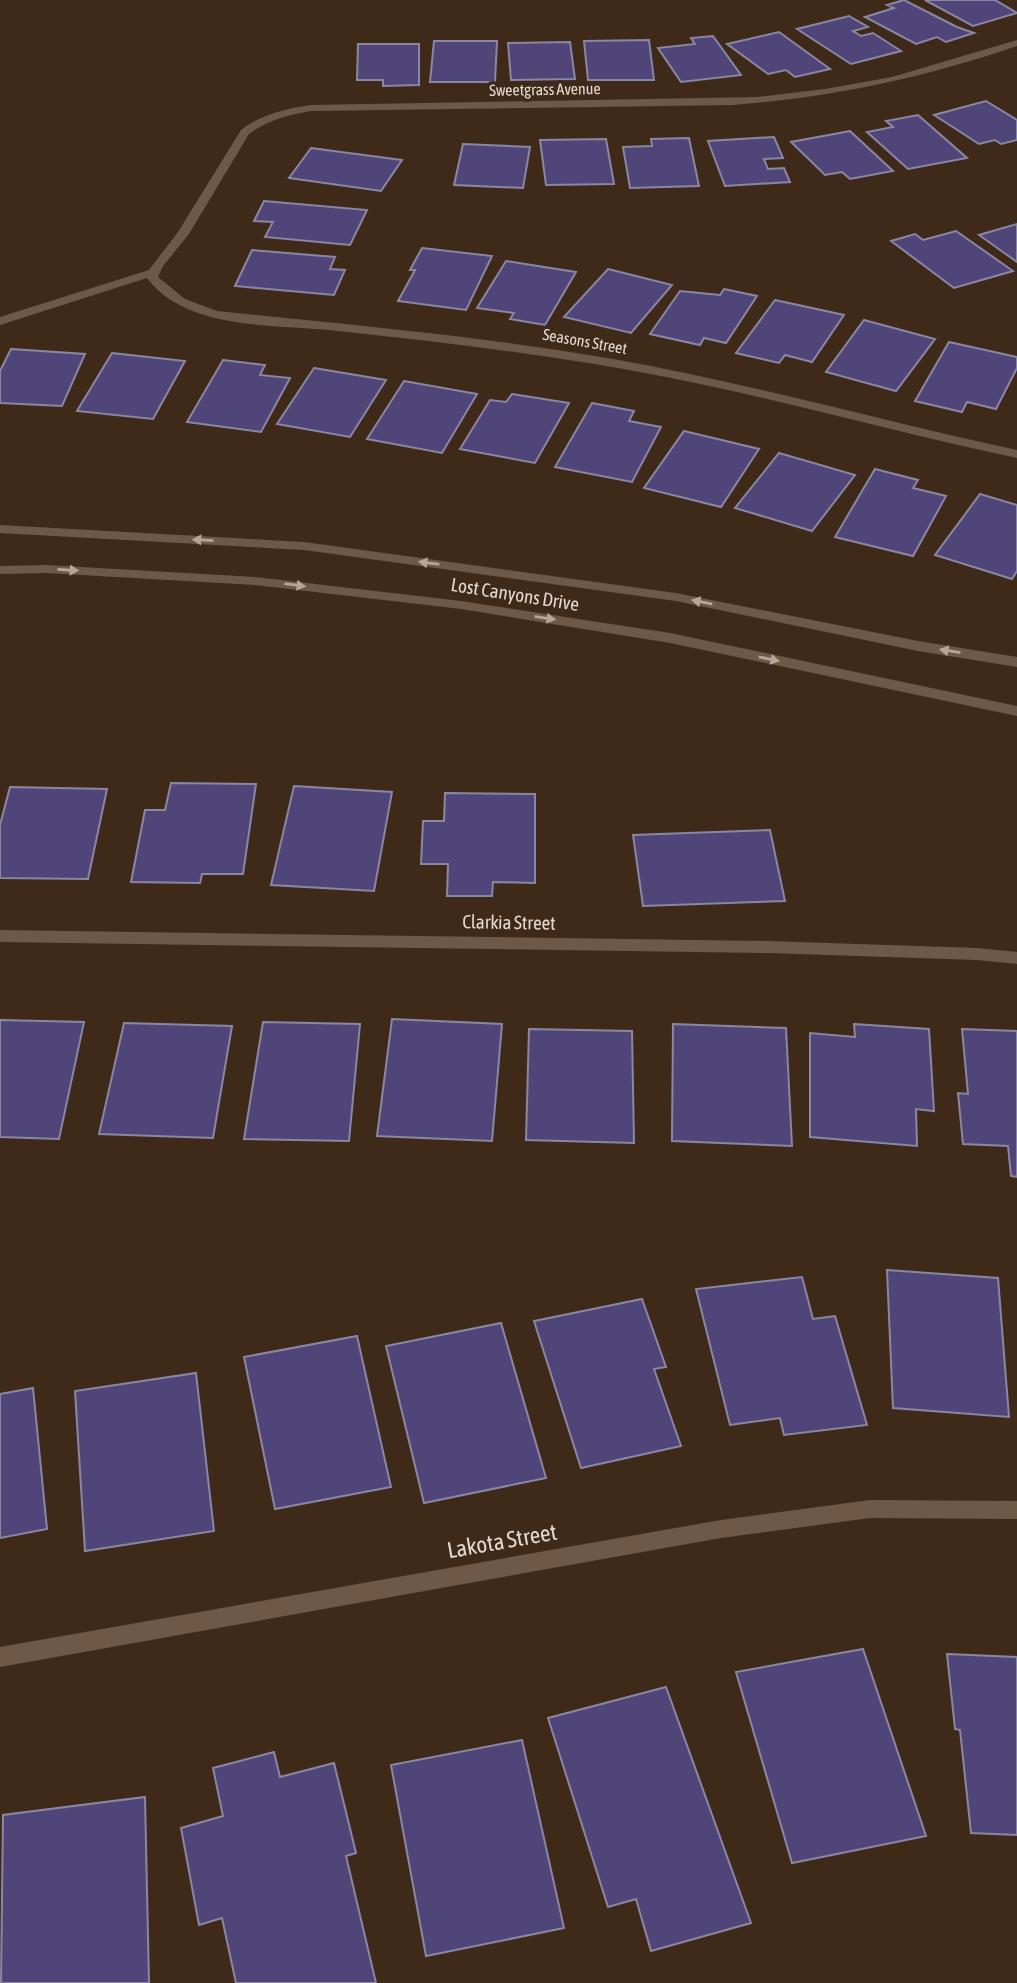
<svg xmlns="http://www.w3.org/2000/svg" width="1017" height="1983" font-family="'Asap Condensed',sans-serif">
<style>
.building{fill:#4f4579;stroke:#8a87a2;stroke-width:2}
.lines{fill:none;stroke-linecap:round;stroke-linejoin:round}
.minor{fill:#6f5846;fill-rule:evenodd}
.oneway{fill:#b6a598}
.labels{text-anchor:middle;stroke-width:7;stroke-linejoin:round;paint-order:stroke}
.far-street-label{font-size:16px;fill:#e6d8ce;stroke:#3f2a1a}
.street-label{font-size:19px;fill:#e6d8ce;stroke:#3f2a1a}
.near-street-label{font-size:23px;fill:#e6d8ce;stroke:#3f2a1a}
</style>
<rect width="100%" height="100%" fill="#3f2a1a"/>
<path class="building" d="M904,0L957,27L974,33L946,42L937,37L916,44L865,17L894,8L887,5Z
M925,0H995L1017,13L973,26Z
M849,16L868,27L853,31L861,36L873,33L901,51L851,64L797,29Z
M779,32L830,69L795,77L786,70L768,74L727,44Z
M713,36L741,75L681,82L658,48L695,44L691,38Z
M649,40L654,80H588L584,41Z
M434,41H497L495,82H430Z
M570,42L575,79L511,80L508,43Z
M358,44H419V85L383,86V80H357Z
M986,101L1017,120V140L1001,144L995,140L979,144L934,115Z
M918,115L967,158L908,169L867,132L893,127L886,121Z
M850,131L893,171L850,179L842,172L825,175L791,142Z
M774,137L783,158L764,159L768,169L784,168L790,182L725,186L708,141Z
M689,138L699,186L630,188L623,147L652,146L651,139Z
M606,139L614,184L546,185L540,140Z
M463,144L530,147L523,188L454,185Z
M311,148L402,160L381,191L289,178Z
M264,201L367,210L350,245L265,237L273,222L254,221Z
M1017,224V262L979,235Z
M956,231L1013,271L954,288L891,241L915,234L923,240Z
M422,248L492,256L466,310L398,301L415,270H410Z
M252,250L335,257L330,269L345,270L334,295L235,286Z
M506,261L576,272L545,325L510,319L514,313L477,308Z
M608,269L672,285L631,333L564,317Z
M724,289L757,296L726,343L704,338L700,345L650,334L680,291L720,295Z
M775,300L844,315L812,362L785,355L779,363L736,353Z
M864,320L935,339L896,391L826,372Z
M949,342L1017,357V368L996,409L967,402L962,412L915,401Z
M11,349L85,354L62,406L0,403V371Z
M112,353L185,361L153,419L77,411Z
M223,360L265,365L260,375L290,378L261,432L187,422Z
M314,368L386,380L350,437L277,424Z
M404,381L477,394L442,453L367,439Z
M512,394L569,403L535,463L460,449L490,400L506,402Z
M592,403L634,411L629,421L661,427L632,482L555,467Z
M684,431L759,449L721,507L644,488Z
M779,453L855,475L812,531L735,508Z
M875,469L918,480L913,488L946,496L913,556L835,537Z
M980,494L1017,505V571L1012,579L935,555Z
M171,783L256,784L243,874H202L200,883L131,882L145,810H165Z
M294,786L392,792L374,891L271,885Z
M10,787L107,789L88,879L0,878V825Z
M445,793L535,794V883L493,882L492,896H447L448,864H421L423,821H444Z
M770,830L785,901L643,906L633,835Z
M392,1019L502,1024L492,1141L377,1136Z
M0,1020L84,1022L59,1139L0,1137Z
M263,1022L360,1024L349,1141L244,1139Z
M124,1023L232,1026L213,1138L99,1134Z
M673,1024L786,1028L792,1146L672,1141Z
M854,1024L929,1029L934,1111L916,1109L917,1146L810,1137V1033L855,1037Z
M529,1029L632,1031L634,1143L526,1140Z
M962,1029L1017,1031V1177L1011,1176L1008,1146L963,1144L958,1093L968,1094Z
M887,1270L998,1278L1009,1417L893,1408Z
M802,1277L813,1319L835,1316L867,1425L784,1435L780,1418L730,1425L696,1289Z
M642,1299L666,1367L654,1369L681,1446L581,1468L534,1321Z
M501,1323L546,1478L424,1503L386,1346Z
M357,1336L391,1487L275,1509L244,1357Z
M196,1373L214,1531L85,1551L75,1391Z
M33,1388L47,1529L0,1538V1394Z
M863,1649L926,1836L792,1863L736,1672Z
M947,1654L1017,1657V1835L971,1833L960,1730L955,1729Z
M666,1687L751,1923L651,1951L636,1899L608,1907L548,1718Z
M522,1740L564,1928L426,1956L391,1765Z
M274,1752L280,1777L334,1763L356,1853L346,1856L376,1983H236L222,1918L199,1925L181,1828L223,1816L213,1768Z
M145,1797L149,1983H1L3,1815Z"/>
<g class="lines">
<path class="minor" d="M1017,40V46C919,79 838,96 734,105L311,111C288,115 268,120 249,134L189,234L163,266L158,277L185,299L217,311C349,325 482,336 613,359C749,383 882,421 1017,450V458C899,433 784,400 666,377C554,355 442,342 329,330C271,324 186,330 147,278L0,325V317L149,270L178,232L241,130C262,114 285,109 311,105L757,97L825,89L892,77Z
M0,525L304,542L676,593L918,641L1017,657V667L918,651L676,601L304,550L0,533Z
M47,565L255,577L461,601L670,633L1017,706V716L670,643L461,609L255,585L47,573L0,574V566Z
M0,930L768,941L977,948L1017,952V964L977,960L768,953L0,942Z
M870,1500L1017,1501V1519L870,1518L721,1538L0,1667V1647L721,1520Z"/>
</g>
<defs><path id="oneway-solid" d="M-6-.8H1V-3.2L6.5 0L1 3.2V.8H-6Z" transform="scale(1.75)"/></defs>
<g class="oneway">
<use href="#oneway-solid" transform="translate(203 540) rotate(-177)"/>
<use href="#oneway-solid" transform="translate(429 563) rotate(-172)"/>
<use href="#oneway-solid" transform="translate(68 570) rotate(3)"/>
<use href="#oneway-solid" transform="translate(295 585) rotate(7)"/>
<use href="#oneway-solid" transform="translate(702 602) rotate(-169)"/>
<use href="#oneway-solid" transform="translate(545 618) rotate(9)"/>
<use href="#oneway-solid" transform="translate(950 651) rotate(-171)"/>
<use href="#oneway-solid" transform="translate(769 659) rotate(12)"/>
</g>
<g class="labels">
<g class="far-street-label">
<text transform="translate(545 89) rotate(-1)" y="6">Sweetgrass Avenue</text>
<text transform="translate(585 341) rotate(10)" y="6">Seasons Street</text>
</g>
<g class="street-label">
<text transform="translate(515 594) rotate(9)" y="7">Lost Canyons Drive</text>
<text transform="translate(509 922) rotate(1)" y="7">Clarkia Street</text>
</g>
<g class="near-street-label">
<text transform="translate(502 1541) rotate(-10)" y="8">Lakota Street</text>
</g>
</g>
</svg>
